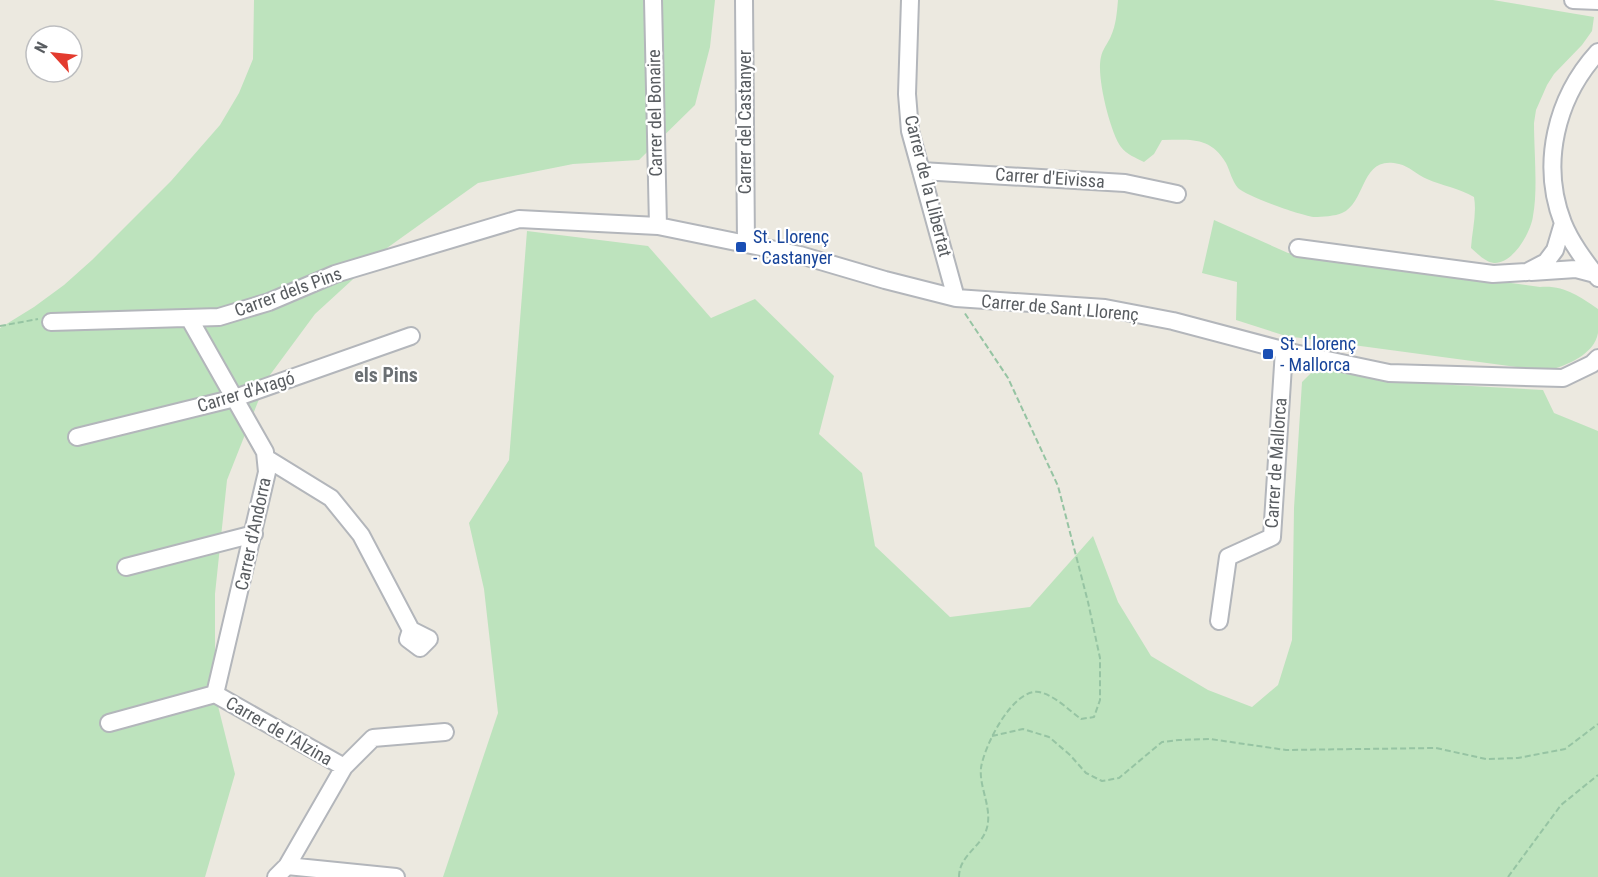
<svg xmlns="http://www.w3.org/2000/svg" width="1598" height="877" font-family="'Roboto Condensed',sans-serif">
<style>
.green{fill:#bde3bd}
.lines{fill:none;stroke-linecap:round;stroke-linejoin:round}
.minor-casing{stroke:#b3b6bb;stroke-width:20}
.path{stroke:#96c4a3;stroke-width:2;stroke-dasharray:6 3;stroke-linecap:butt}
.minor{stroke:#fff;stroke-width:16}
.transit-dot{fill:#1a4fb4;stroke:#fff;stroke-width:2}
.labels{text-anchor:middle;stroke-width:4.5;stroke-linejoin:round;paint-order:stroke}
.street-label{font-size:18px;fill:#595d61;stroke:#fff}
.transit-label{font-size:18px;fill:#164399;stroke:#fff;text-anchor:start}
.neighbourhood-label{font-size:20px;font-weight:bold;fill:#6a6f73;stroke:#fff}
</style>
<rect width="100%" height="100%" fill="#ece9e0"/>
<path class="green" d="M254,0H715L710,47L695,105L639,160L573,164L478,183L387,248L315,314L267,379L227,480L215,594V694L235,774L205,877H0V328L34,307L64,285L92,260L171,181L220,125L239,93L253,59Z
M1118,0H1493L1594,17L1592,31L1582,45L1554,74L1547,85L1536,110L1534,123C1534,151 1538,190 1533,216C1531,232 1513,264 1494,263C1485,262 1478,254 1471,248C1472,231 1477,214 1474,197C1459,188 1443,186 1427,179C1417,175 1409,166 1399,164C1360,154 1367,202 1342,213C1336,216 1321,217 1315,217C1302,216 1246,196 1238,188C1232,181 1230,171 1226,163C1210,136 1190,140 1162,140L1154,154L1144,162C1136,158 1126,154 1121,147C1110,132 1096,75 1101,57C1102,50 1108,43 1111,36C1116,25 1117,12 1118,0Z
M1214,220L1288,253L1540,287C1564,285 1579,296 1598,309C1598,316 1598,325 1598,333C1594,355 1567,365 1547,371L1286,336L1236,320L1237,282L1202,273Z
M527,231L648,246L711,318L755,299L834,376L819,434L862,473L875,546L950,617L1030,607L1093,536L1118,602L1151,656L1208,690L1252,707L1278,685L1292,640L1294,508L1302,382L1317,367L1398,382L1543,390L1554,413L1598,431V877H443L498,713L484,589L469,523L509,460Z"/>
<g class="lines">
<g class="minor-casing">
<path id="minor" d="M653,0L658,226
M744,0L746,244
M910,0L907,94L910,131L956,298
M1573,0L1598,1
M1598,52C1556,98 1540,164 1563,223C1571,243 1585,261 1598,278
M921,171L1125,183L1177,194
M1298,248L1493,274L1527,272L1546,262L1555,250L1563,223
M1531,272L1576,269L1595,274
M189,318L265,452L267,472L215,694
M51,322L219,317L269,302L335,274L519,219L658,226L800,255L885,280L956,298L1105,308L1173,321L1294,353L1389,373L1563,378L1592,364L1598,358
M77,437L235,398L411,336
M266,458L331,498L361,535L411,630L408,639L420,648L429,639L411,630
M126,567L254,534
M1219,621L1228,557L1272,537L1284,350
M215,694L344,767
M109,723L215,694
M287,866L396,877
M276,877L287,866L344,767L373,738L445,732"/>
</g>
<path class="path" d="M0,326L38,319
M992,736L1023,729L1049,737L1070,755L1086,773L1102,781L1119,778L1162,742L1179,740L1210,739L1286,750L1436,748L1486,759L1518,758L1565,749L1598,724
M959,877C959,853 986,846 988,822C990,804 979,785 981,768C984,746 1013,688 1039,692C1054,695 1069,710 1081,719L1094,717L1100,700V658L1088,602L1058,486L1008,378L964,312
M1508,877L1561,805L1598,775"/>
<use href="#minor" class="minor"/>
</g>
<g class="transit-dot">
<rect x="735" y="241" width="12" height="12" rx="3"/>
<rect x="1262" y="348" width="12" height="12" rx="3"/>
</g>
<g class="labels">
<g class="street-label">
<text transform="translate(655 113) rotate(-91)" y="6">Carrer del Bonaire</text>
<text transform="translate(745 122) rotate(-90)" y="6">Carrer del Castanyer</text>
<text transform="translate(1050 178) rotate(4)" y="6">Carrer d'Eivissa</text>
<text transform="translate(928 186) rotate(76)" y="6">Carrer de la Llibertat</text>
<text transform="translate(288 292) rotate(-20)" y="6">Carrer dels Pins</text>
<text transform="translate(1060 308) rotate(5)" y="6">Carrer de Sant Llorenç</text>
<text transform="translate(246 392) rotate(-17)" y="6">Carrer d'Aragó</text>
<text transform="translate(1276 463) rotate(-86)" y="6">Carrer de Mallorca</text>
<text transform="translate(253 534) rotate(-78)" y="6">Carrer d'Andorra</text>
<text transform="translate(279 731) rotate(30)" y="6">Carrer de l'Alzina</text>
</g>
<g class="transit-label">
<text x="753" y="243">St. Llorenç<tspan x="753" dy="21">- Castanyer</tspan></text>
<text x="1280" y="350">St. Llorenç<tspan x="1280" dy="21">- Mallorca</tspan></text>
</g>
<g class="neighbourhood-label">
<text x="386" y="382">els Pins</text>
</g>
</g>
<g transform="translate(54 54) rotate(297)"><circle r="28" fill="#ffffff" stroke="#bdbec0" stroke-width="1.5"/>
<path d="M0-4.5L10 22L0 15L-10 22Z" fill="#e33b2e"/>
<text y="-9" font-size="16" font-weight="bold" text-anchor="middle" fill="#595d61">N</text>
</g>
</svg>
